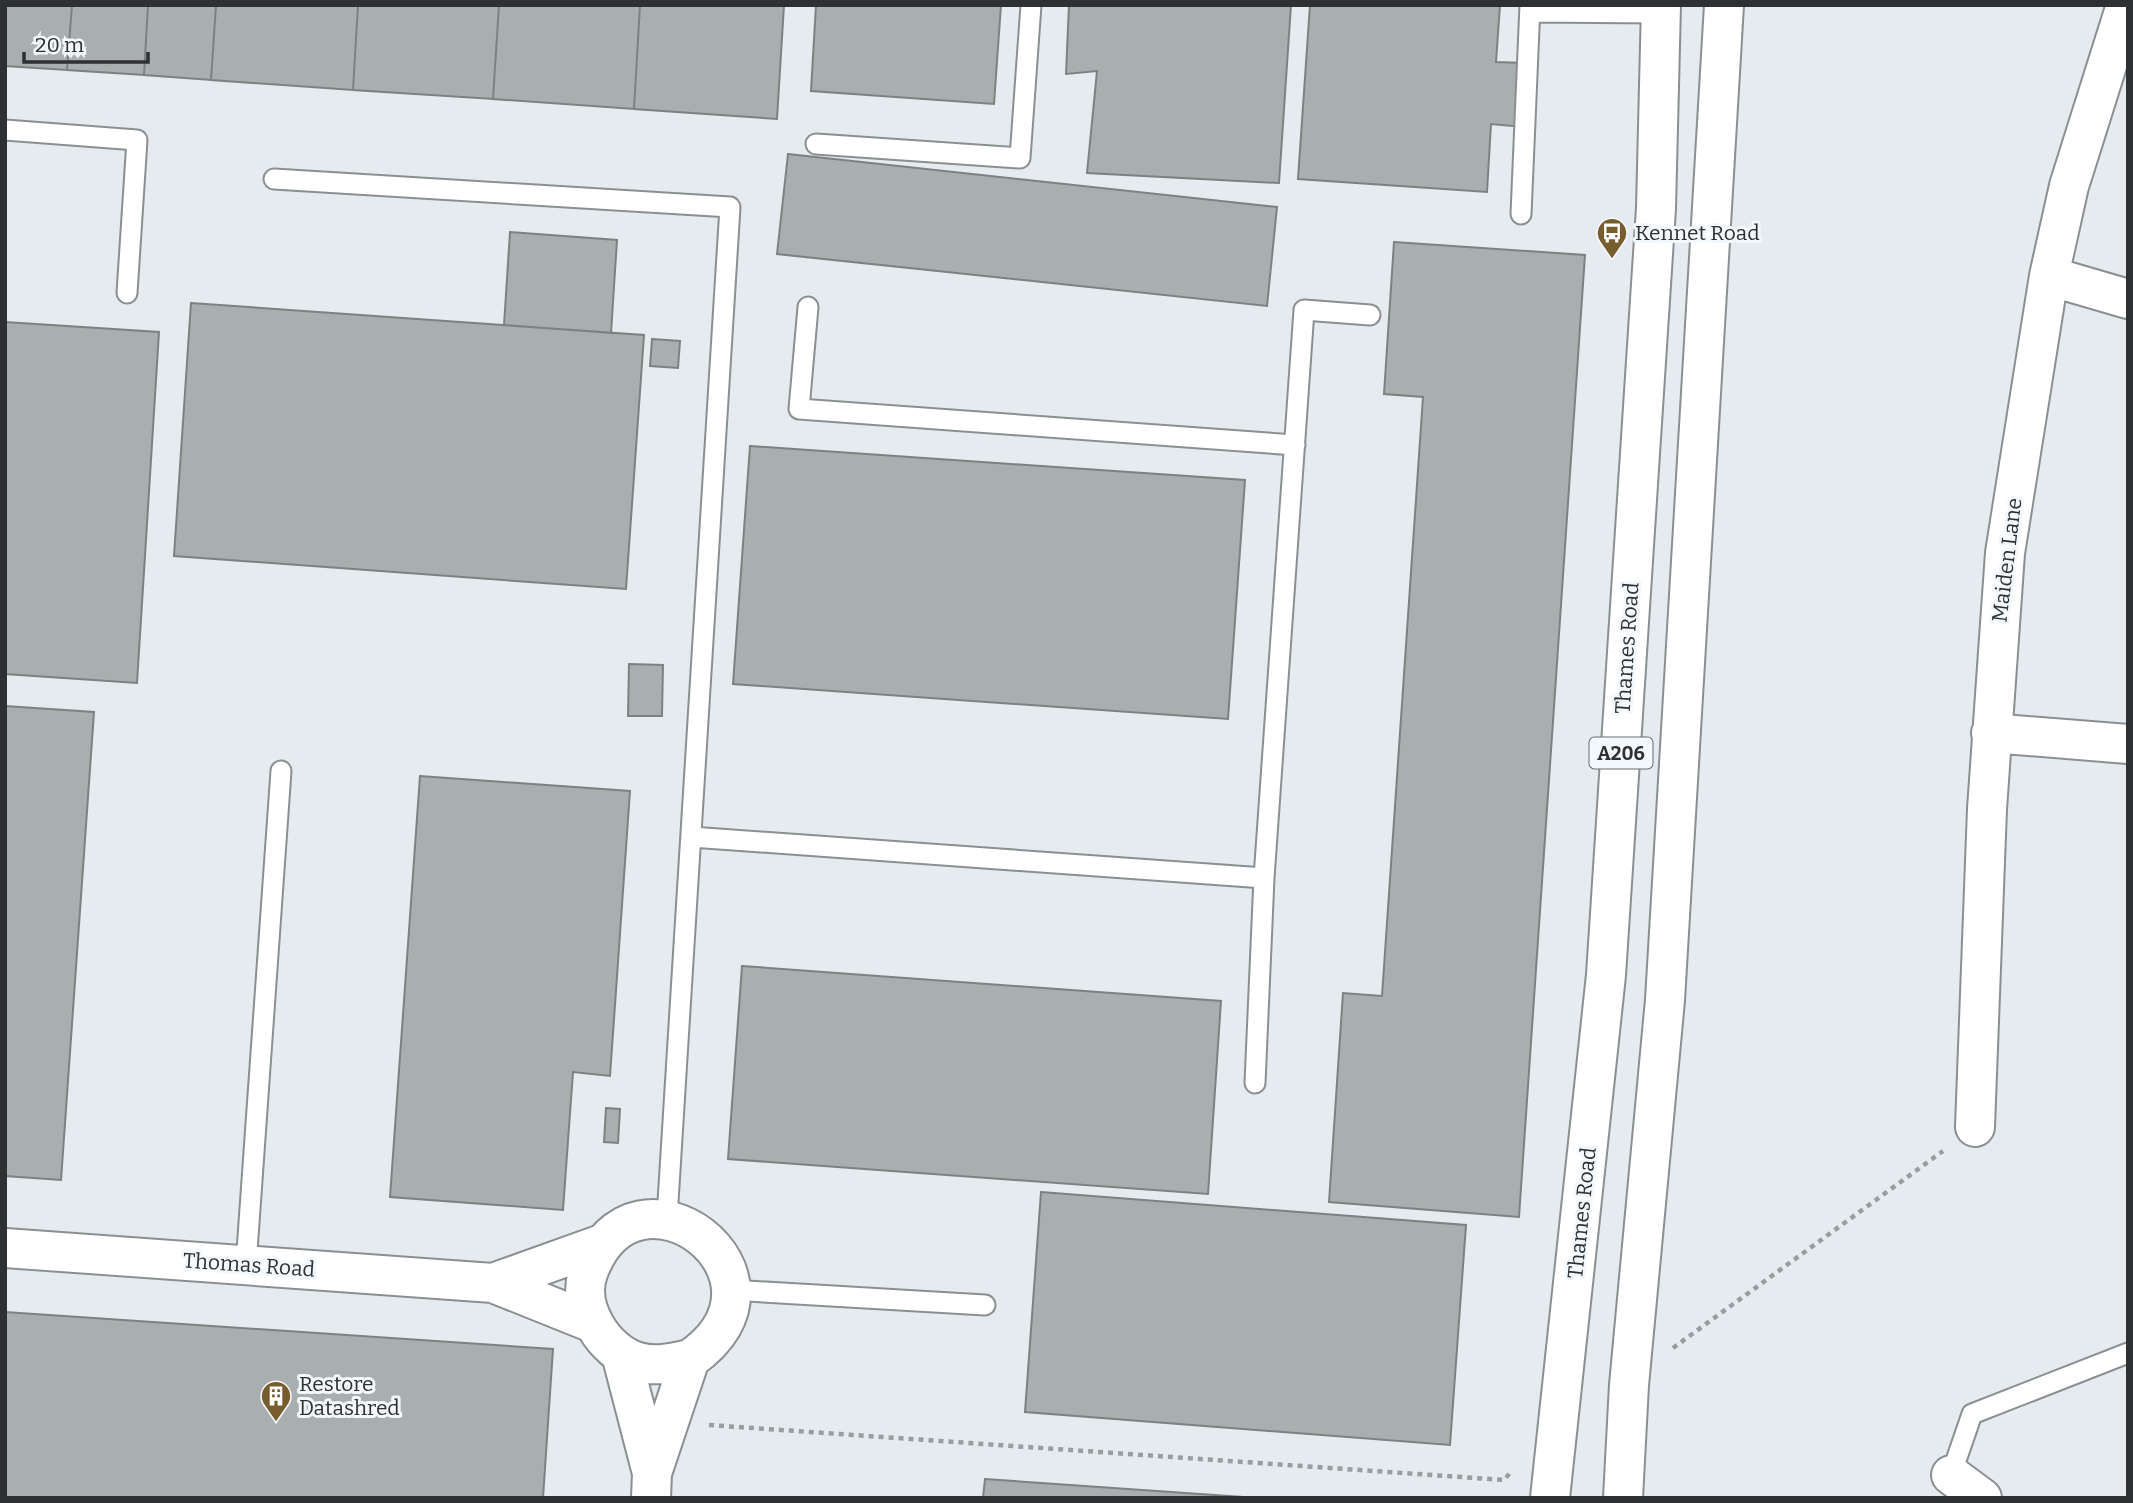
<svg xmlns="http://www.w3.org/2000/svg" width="2133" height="1503" font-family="Bitter,serif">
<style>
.building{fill:#a8afae;stroke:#7c8282;stroke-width:2}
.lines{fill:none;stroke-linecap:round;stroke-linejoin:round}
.service-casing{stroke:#8a9092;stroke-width:23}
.minor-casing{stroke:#8a9092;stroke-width:42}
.primary-casing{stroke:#8a9092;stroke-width:42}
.path{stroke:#999d9f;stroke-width:4.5;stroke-dasharray:5 5;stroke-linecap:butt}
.service{stroke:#fff;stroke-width:19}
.minor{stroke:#fff;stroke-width:38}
.primary{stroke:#fff;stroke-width:38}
.labels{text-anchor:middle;stroke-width:6;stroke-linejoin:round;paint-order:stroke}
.shield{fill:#f2f8fb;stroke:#696c6e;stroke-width:2}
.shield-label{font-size:19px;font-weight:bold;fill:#2e3031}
.poi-label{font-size:21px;fill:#2e3031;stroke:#f2f8fb;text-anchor:start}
.street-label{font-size:21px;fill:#2e3031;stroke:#f2f8fb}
</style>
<rect width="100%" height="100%" fill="#e5ebee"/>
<path class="building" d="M6,5H72L67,70L5,66Z
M72,5H148L144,75L67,70Z
M148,5H216L211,80L144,75Z
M216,5H358L353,90L211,80Z
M358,5H499L493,99L353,90Z
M499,5H640L634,109L493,99Z
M640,5H784L777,119L634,109Z
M816,5H1001L994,104L811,91Z
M1069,5H1291L1279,183L1087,173L1097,71L1066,74Z
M1310,5H1500L1496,62L1527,63L1523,127L1491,124L1487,192L1298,179Z
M788,154L1277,207L1267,306L777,254Z
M510,232L617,240L611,333L504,325Z
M1394,242L1585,255L1519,1217L1329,1202L1343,993L1382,996L1423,397L1384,394Z
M191,303L644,335L626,589L174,556Z
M5,322L159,332L137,683L5,674Z
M652,339L680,341L678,368L650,366Z
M750,446L1245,480L1228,719L733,684Z
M629,664L663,665L662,716H628Z
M5,706L94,712L61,1180L5,1176Z
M420,776L630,791L610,1076L573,1072L563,1210L390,1197Z
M742,966L1221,1001L1208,1194L728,1159Z
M606,1108L620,1109L618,1143L604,1142Z
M1041,1192L1466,1225L1450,1445L1025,1412Z
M5,1312L553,1349L543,1498H5Z
M985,1479L1258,1498H983Z"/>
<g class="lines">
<g class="service-casing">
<path id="service" d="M1530,12L1660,13
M5,130L137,140L127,293
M816,144L1020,158L1031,5
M274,179L730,207L667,1218
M1521,214L1530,5
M808,307L799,409L1295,445
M691,837L1264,878
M1255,1083L1264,878L1304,310L1370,315
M246,1265L281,771
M730,1290L985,1305
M1951,1475L1972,1414L2128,1353"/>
</g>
<g class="minor-casing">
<path id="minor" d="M2049,276L2128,299
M1991,733L2128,744
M1975,1127L1987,809L2005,553L2049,276L2069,186L2126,5
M5,1248L493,1283L593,1323
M493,1283L602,1244
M621,1354L652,1473
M1951,1475L1982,1498
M651,1498L652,1473L690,1359C810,1276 634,1144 588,1273C576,1307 604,1352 638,1362C656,1367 672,1363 690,1359"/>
</g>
<g class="primary-casing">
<path id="primary" d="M1550,1498L1606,975L1656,208L1661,5
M1623,1498L1629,1385L1665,1000L1724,5"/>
</g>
<path class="path" d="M1673,1348L1943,1151
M709,1425L1504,1480L1510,1473"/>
<use href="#service" class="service"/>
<use href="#minor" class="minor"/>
<use href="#primary" class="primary"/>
</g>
<defs>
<g id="bus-pin" transform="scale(1.575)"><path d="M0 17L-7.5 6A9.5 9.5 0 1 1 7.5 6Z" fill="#775d2e" stroke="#f2f8fb"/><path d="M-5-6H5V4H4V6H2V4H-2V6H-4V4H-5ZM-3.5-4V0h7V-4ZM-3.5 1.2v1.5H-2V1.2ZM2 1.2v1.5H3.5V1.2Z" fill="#fff"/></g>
<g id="building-pin" transform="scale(1.575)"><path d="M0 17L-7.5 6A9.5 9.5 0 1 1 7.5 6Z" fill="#775d2e" stroke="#f2f8fb"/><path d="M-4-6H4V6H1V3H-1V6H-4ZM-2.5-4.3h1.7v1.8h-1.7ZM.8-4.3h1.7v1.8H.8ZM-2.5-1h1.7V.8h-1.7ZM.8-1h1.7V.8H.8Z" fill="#fff"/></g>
</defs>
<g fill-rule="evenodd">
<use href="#bus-pin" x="1612" y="233"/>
<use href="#building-pin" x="276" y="1396"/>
</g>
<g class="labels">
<rect class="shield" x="1589.5" y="737.5" width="63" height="31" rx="5"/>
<g class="shield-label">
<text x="1621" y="760">A206</text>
</g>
<g class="poi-label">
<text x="1635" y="240">Kennet Road</text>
<text x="299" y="1391">Restore<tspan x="299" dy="24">Datashred</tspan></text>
</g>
<g class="street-label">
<text transform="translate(2007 560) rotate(-83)" y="7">Maiden Lane</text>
<text transform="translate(1627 648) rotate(-86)" y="7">Thames Road</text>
<text transform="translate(1582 1213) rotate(-84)" y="7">Thames Road</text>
<text transform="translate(249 1265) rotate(4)" y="7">Thomas Road</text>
</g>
</g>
<rect width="2133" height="1503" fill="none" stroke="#2e3031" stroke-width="14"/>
<path d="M24 52v10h124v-10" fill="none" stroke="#2e3031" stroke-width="3.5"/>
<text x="35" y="52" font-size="21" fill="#2e3031" stroke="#f2f8fb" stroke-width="5" paint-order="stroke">20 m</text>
</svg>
